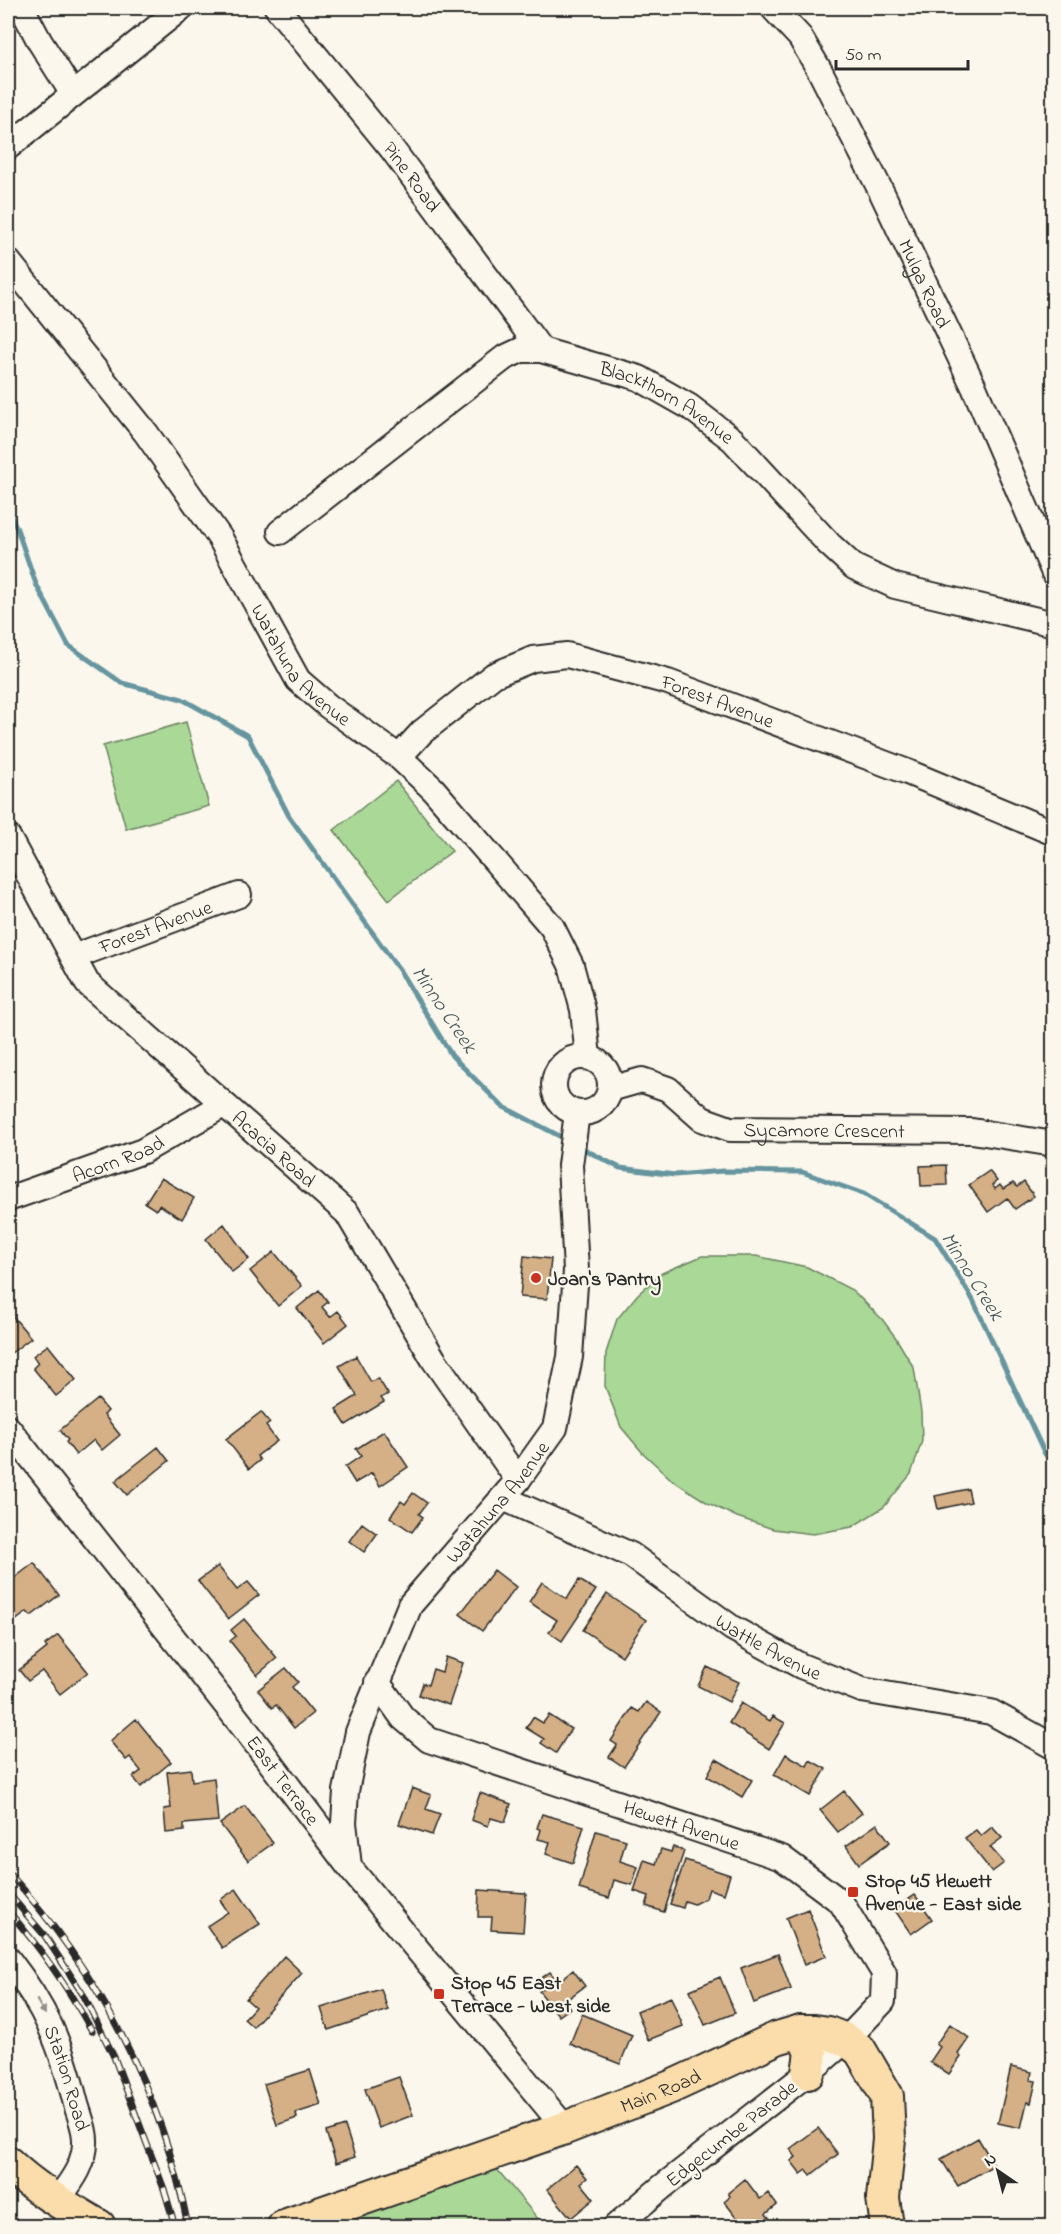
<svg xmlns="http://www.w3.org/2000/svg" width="1061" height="2234" font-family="'Indie Flower',sans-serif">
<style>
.green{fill:#aad897;stroke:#6a8261;stroke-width:1.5}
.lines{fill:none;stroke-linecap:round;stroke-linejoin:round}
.stream{stroke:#66959f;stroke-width:5}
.building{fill:#d5b086;stroke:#2b2b2b;stroke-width:1.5}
.minor-casing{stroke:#2b2b2b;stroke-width:28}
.major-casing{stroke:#2b2b2b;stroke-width:36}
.minor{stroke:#fbf7ec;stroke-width:24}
.major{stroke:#fbddab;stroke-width:32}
.rail-casing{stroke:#2b2b2b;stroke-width:7}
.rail{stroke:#fbf7ec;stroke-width:4.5;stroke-dasharray:14;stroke-linecap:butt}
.oneway{fill:#93918c}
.poi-dot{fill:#c8321e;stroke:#fbf7ec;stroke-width:2}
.labels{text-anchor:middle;stroke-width:4.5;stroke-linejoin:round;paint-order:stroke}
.street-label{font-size:20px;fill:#2b2b2b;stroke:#fbf7ec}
.poi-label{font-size:20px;font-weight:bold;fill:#2b2b2b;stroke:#fbf7ec;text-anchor:start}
.water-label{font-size:21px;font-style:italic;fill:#44575b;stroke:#fbf7ec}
</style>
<rect width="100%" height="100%" fill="#fbf7ec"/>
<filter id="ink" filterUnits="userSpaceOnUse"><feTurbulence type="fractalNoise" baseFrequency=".0167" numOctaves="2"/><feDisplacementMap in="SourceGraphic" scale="12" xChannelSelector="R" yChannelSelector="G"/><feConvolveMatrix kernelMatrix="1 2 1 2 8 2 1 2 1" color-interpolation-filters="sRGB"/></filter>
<g filter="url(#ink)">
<path class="green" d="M186,722L209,806L126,829L103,746Z
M396,781L452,851L389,900L334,830Z
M702,1256H756L807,1267L852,1290L882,1319L896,1338L914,1368L921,1412L922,1441L911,1474L884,1507L852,1527L813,1534L773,1529L737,1517L708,1503L672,1480L642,1452L621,1427L605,1386L606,1353L617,1319L638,1294L662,1273Z
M486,2156L544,2226H284Z"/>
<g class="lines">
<path class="stream" d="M8,509L17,529L36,584L68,645L122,683L182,699L248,736L289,816L400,971L452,1056L502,1106L567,1140
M578,1146L620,1168L675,1175L723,1171L802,1172L864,1194L935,1238L973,1300L1045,1454L1054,1465"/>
</g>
<path class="building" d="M946,1165L947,1185L921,1186L920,1166Z
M989,1171L997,1181L992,1185L995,1189L1000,1185L1003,1189L1013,1183L1017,1187L1024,1182L1034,1196L1015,1209L1007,1198L988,1212L969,1185Z
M161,1178L194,1198L182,1219L159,1205L156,1210L145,1203Z
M224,1224L249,1259L232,1272L206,1239Z
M274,1252L302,1286L278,1306L250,1271Z
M524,1256L551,1259L547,1299L520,1297Z
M319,1290L328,1302L322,1307L330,1317L338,1311L348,1324L324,1343L297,1308Z
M11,1314L31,1338L10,1354L8,1351V1317Z
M48,1345L76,1380L56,1396L33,1368L38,1363L33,1356Z
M356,1356L371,1382L378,1378L388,1394L381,1398L384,1402L346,1425L336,1409L357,1396L339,1366Z
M98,1399L108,1411L104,1415L120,1435L102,1450L94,1440L76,1455L66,1442L68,1440L60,1430Z
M261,1412L270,1423L266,1426L277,1441L257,1456L260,1460L249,1469L226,1439Z
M384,1431L408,1467L380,1486L372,1473L355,1483L345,1467L361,1456L356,1449Z
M158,1447L169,1461L127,1495L115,1481Z
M968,1489L971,1502L938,1509L935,1496Z
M413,1493L427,1503L419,1514L423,1517L412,1532L390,1517L401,1501L405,1504Z
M362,1523L377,1534L364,1552L349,1541Z
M34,1563L59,1595L31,1616L27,1612L15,1621L8,1612V1583Z
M218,1566L237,1590L248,1582L259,1595L228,1619L198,1581Z
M494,1570L516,1587L482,1631L460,1614Z
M579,1580L596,1590L562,1641L549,1632L557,1620L529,1602L542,1582L567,1599Z
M607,1594L646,1620L622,1656L583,1630Z
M244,1619L277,1658L257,1675L230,1641L236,1636L231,1630Z
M58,1635L88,1672L60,1694L42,1671L28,1681L19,1670L47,1648L45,1645Z
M446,1657L463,1663L449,1705L419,1695L423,1683L428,1685L433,1669L442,1672Z
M707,1667L739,1682L729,1702L698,1686Z
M286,1668L298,1682L292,1687L313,1713L294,1728L276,1705L272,1708L258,1690Z
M646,1702L661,1712L624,1767L609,1757L617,1745L611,1741L632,1708L639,1712Z
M741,1703L770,1721L773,1716L785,1723L769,1749L729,1723Z
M549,1715L571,1729L556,1753L541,1743L544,1739L526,1728L533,1717L543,1723Z
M136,1719L171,1762L141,1787L133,1777L141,1771L130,1757L126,1760L110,1741Z
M786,1754L807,1766L810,1760L826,1769L810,1796L774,1775Z
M716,1759L752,1780L742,1797L707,1776Z
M191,1769L192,1781L214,1778L218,1821L184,1824V1831L166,1833L164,1809L171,1808L167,1772Z
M412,1788L431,1795L426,1809L440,1814L432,1835L399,1824Z
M844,1791L862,1813L838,1832L820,1810Z
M480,1793L511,1804L505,1822L491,1818L488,1826L471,1820Z
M245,1806L273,1843L248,1861L220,1824Z
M542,1814L584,1826L573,1863L546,1854L550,1842L538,1839L541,1830L537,1828Z
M877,1824L890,1842L859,1864L846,1846Z
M992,1827L1002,1838L990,1847L1004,1863L992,1872L965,1838L976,1830L981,1836Z
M596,1831L626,1840L620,1861L638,1867L632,1885L614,1880L609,1898L579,1889Z
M673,1847L684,1851L664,1912L646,1906L649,1896L634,1891L644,1860L656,1864L661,1849L671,1852Z
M685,1860L730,1875L724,1894L709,1889L706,1898L694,1904L685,1901L683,1908L670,1904Z
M236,1889L260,1924L222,1948L207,1926L228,1912L220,1900Z
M479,1890L526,1893L523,1932L491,1930L492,1917H478Z
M915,1895L932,1919L911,1934L894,1909Z
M808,1909L826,1956L804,1965L786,1918Z
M778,1954L791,1989L754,2003L741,1968Z
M284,1956L302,1973L253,2027L244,2019L255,2007L246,1999Z
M573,1970L585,1986L565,2001L570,2008L559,2016L539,1991L545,1987L539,1980L550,1972L558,1982Z
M720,1977L735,2013L705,2025L690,1990Z
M381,1989L388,2010L328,2030L321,2008Z
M671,1997L683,2026L648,2040L637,2011Z
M582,2014L632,2035L620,2064L570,2044Z
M950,2024L969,2038L958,2054L961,2057L949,2074L930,2062L940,2047L936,2044Z
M1011,2067L1032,2072L1030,2080L1036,2081L1031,2103L1027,2102L1021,2128L998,2123Z
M310,2070L321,2105L296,2113L297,2118L277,2125L264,2084Z
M399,2077L413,2115L379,2128L365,2089Z
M345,2126L355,2157L336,2163L326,2132Z
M818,2128L838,2154L811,2175L807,2170L801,2174L791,2161L796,2157L790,2149Z
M978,2138L994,2165L958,2186L941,2159Z
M576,2165L587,2178L581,2183L594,2199L571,2218L547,2189Z
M745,2179L760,2199L768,2193L777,2205L766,2214L776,2226H743L724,2201L730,2196L728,2193Z"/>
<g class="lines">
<g class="minor-casing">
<g id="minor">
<path d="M22,8L40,42L73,94"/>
<path id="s1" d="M277,8L392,149L541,350"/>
<path id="s2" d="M773,8L800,37L820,71L883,195L974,387L1054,573"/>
<path d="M8,147L181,8"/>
<path id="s3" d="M8,261L146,433L220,538L298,680L328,706L399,757L433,789L552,927L571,965L583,1010L588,1057"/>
<path id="s4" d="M280,532L504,358L521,350H541L639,378L690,407L733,440L829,544L854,567L895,586L1054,624"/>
<path id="s5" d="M399,757L422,732L494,675L533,659L567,655L668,682L905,771L1054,833"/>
<path id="s6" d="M8,837L87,983L347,1213L434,1360L518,1480"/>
<path id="s7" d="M73,957L239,895"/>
<circle cx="582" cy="1085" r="28"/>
<path id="s8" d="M610,1089L642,1080L668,1089L702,1119L730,1129L972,1131L1054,1144"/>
<path id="s9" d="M8,1199L143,1151L223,1105"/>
<path id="s10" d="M8,1428L245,1729L350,1868L565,2128"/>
<path id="s11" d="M503,1498L631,1555L732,1628L801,1666L862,1690L991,1712L1054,1747"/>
<path id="s12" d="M377,1682L403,1718L429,1740L782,1858L841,1902L884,1973L883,2001L846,2040L808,2073L662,2187L616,2226"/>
<path id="s13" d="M349,1866L344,1823L346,1791L358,1732L410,1605L518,1480L555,1428L570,1357L576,1270L570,1165L577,1113"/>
<path id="s14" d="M8,1959C46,2008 61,2044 76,2104C79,2115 85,2128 85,2140C86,2164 70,2183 57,2201L67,2213"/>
</g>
</g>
<g class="major-casing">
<g id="major">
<path d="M801,2031L811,2052L808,2073"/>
<path d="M8,2163C35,2189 67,2207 99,2226"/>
<path id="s15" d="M284,2226L565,2128L671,2087L777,2038L801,2031H815L828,2033L846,2040L860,2050L887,2096L889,2139L883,2198L887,2226"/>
</g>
</g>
<use href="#minor" class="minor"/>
<use href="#major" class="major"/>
<g class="rail-casing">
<path id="rail" d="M8,1872C99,1972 162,2093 188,2226
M8,1893L45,1936L84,1996L114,2057L164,2189L175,2226
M8,1911C41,1948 68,1988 92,2031"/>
</g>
<use href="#rail" class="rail"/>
</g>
<defs><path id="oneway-solid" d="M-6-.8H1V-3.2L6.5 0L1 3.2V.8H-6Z" transform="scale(1.5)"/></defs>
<use class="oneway" href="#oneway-solid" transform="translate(41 2007) rotate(59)"/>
</g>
<g class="poi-dot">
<circle cx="536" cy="1278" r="6"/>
<rect x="847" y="1886" width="12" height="12" rx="3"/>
<rect x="433" y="1988" width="12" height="12" rx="3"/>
</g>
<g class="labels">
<g class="street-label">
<text dy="7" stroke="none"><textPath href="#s1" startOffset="216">Pine Road</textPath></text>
<text dy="7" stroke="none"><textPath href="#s2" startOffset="316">Mulga Road</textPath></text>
<text dy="7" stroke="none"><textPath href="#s4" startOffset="460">Blackthorn Avenue</textPath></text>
<text dy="7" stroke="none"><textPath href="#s3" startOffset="501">Watahuna Avenue</textPath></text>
<text dy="7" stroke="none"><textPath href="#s5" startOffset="360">Forest Avenue</textPath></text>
<text dy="7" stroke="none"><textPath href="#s7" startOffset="88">Forest Avenue</textPath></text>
<text dy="7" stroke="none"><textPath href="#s8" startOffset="230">Sycamore Crescent</textPath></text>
<text dy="7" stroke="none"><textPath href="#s6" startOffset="416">Acacia Road</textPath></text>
<text dy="7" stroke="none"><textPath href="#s9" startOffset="117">Acorn Road</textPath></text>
<text dy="7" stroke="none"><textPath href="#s13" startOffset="408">Watahuna Avenue</textPath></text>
<text dy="7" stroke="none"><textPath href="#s11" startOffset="306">Wattle Avenue</textPath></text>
<text dy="7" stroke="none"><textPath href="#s10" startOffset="447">East Terrace</textPath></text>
<text dy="7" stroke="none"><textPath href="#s12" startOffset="345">Hewett Avenue</textPath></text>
<text dy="7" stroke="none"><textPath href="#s14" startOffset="134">Station Road</textPath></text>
<text dy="7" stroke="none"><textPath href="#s15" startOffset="400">Main Road</textPath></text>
<text transform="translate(731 2133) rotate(-38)" y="7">Edgecumbe Parade</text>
</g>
<g class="poi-label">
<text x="548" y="1285">Joan's Pantry</text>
<text x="865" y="1887">Stop 45 Hewett<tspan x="865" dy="23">Avenue - East side</tspan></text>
<text x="451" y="1989">Stop 45 East<tspan x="451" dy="23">Terrace - West side</tspan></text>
</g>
<g class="water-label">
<text transform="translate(445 1009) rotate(56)" y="7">Minno Creek</text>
<text transform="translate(973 1276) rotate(58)" y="7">Minno Creek</text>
</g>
</g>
<rect width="1061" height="2234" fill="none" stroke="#fbf7ec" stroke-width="30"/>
<rect x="15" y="15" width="1031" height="2204" fill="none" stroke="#2b2b2b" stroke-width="2" filter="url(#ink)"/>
<g transform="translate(998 2171) rotate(325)" stroke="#fbf7ec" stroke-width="4.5" paint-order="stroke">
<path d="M0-4.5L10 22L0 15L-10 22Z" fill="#2b2b2b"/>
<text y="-9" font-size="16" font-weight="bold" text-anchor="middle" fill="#2b2b2b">N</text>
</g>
<path d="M836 60v9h132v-9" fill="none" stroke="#2b2b2b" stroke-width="3"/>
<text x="845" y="60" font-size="18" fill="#2b2b2b" stroke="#fbf7ec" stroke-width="4.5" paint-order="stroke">50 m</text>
</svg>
